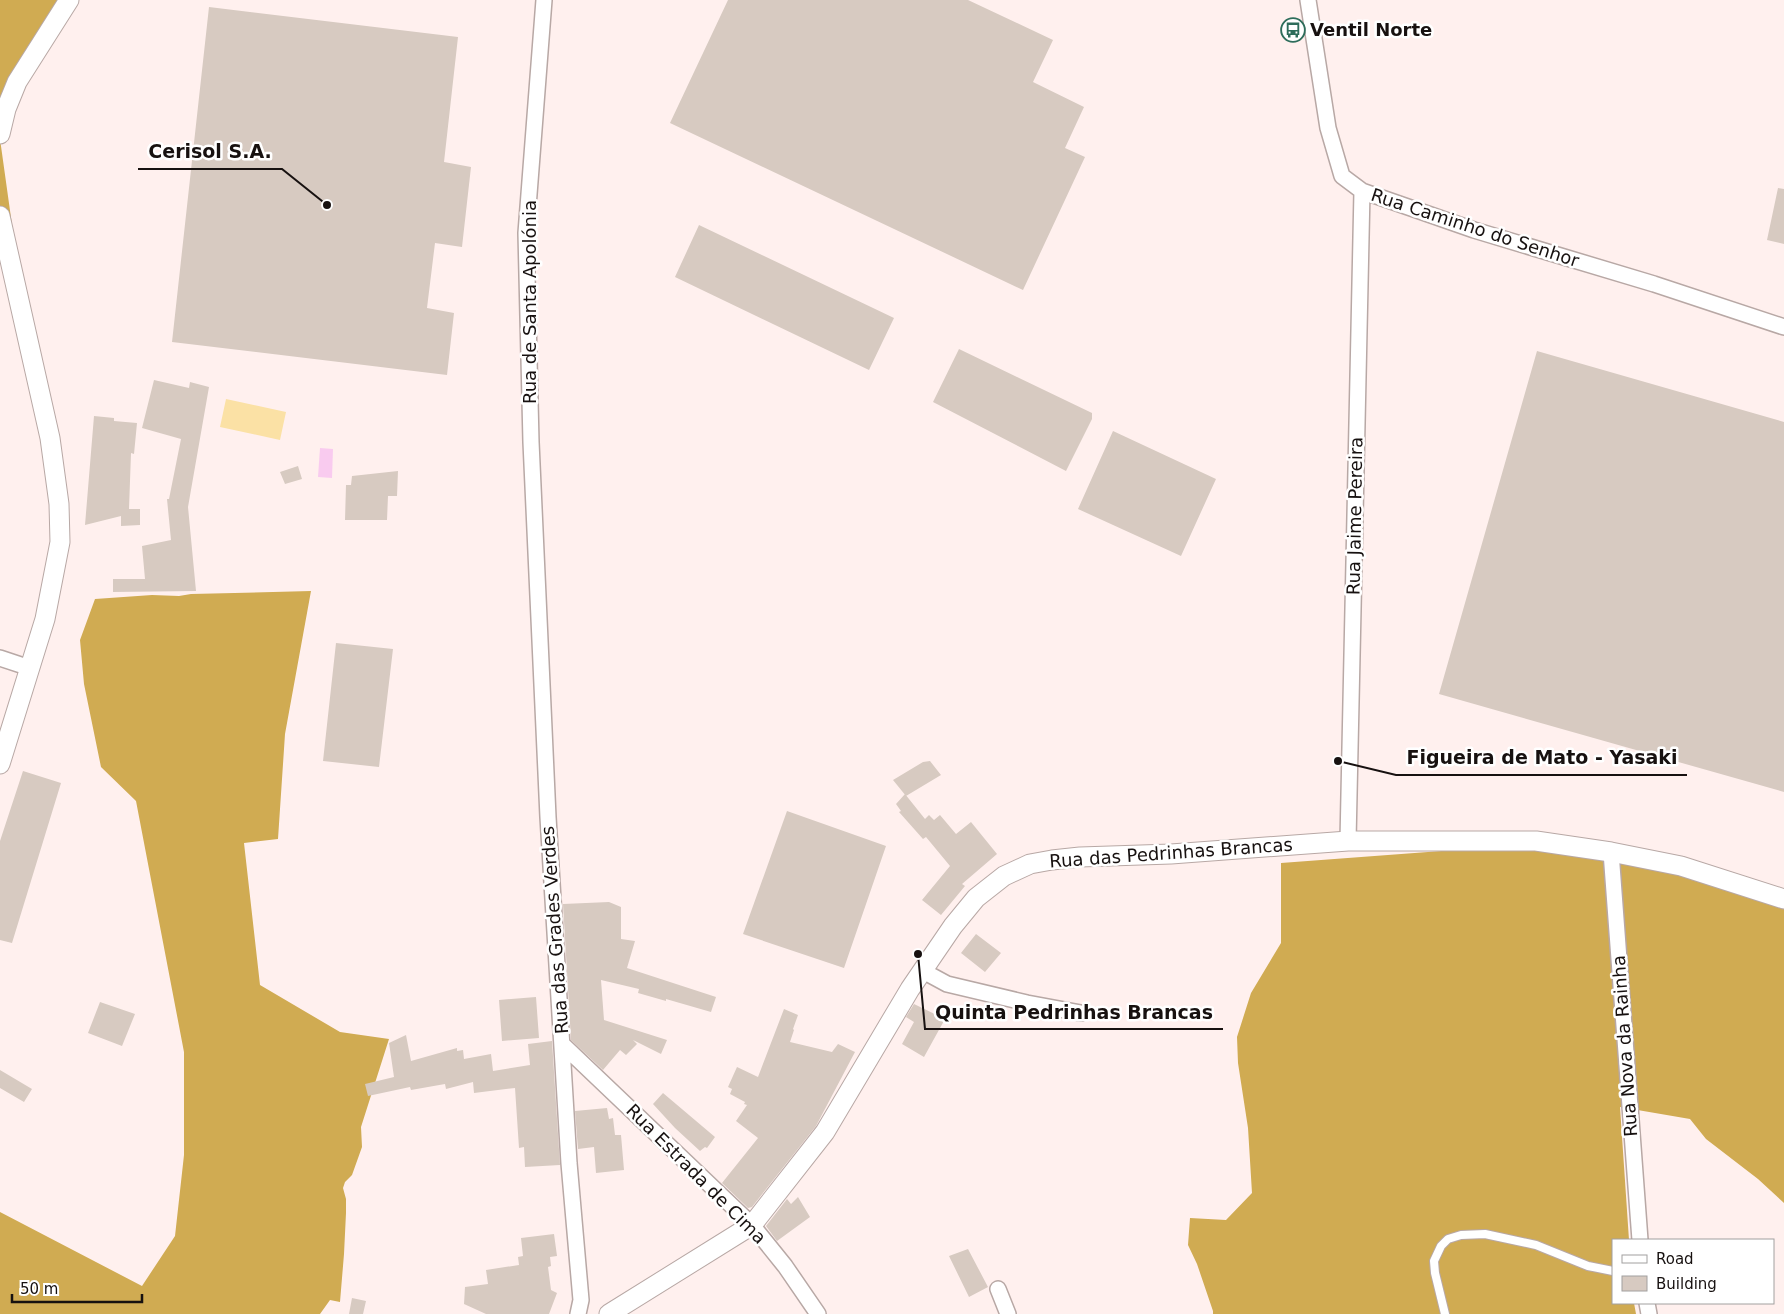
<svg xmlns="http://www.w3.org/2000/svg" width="1784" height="1314" font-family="'DejaVu Sans',sans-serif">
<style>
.green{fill:#fbe1a5}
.forest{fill:#d0ab52}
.water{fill:#f9cbef}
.building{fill:#d7cac1}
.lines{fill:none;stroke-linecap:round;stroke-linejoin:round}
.service-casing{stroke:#b8a8a5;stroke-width:10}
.minor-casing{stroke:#b8a8a5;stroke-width:18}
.tertiary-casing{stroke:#b8a8a5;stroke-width:21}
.service{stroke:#fff;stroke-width:8}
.minor{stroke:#fff;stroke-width:15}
.tertiary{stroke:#fff;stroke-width:19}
.labels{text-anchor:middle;stroke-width:5;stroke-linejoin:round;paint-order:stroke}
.poi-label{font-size:18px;font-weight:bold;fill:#171110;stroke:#fff;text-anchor:start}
.street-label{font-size:18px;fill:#171110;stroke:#fff}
.leader{fill:none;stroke:#171110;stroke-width:2}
.callout-dot{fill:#171110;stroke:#fff;stroke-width:2}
.callout-label{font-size:19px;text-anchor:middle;font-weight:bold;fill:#171110;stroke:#fff;stroke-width:5;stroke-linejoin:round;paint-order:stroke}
</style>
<rect width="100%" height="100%" fill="#fff0ee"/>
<path class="green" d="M226,399L286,412L280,440L220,427Z"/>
<path class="forest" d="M0,0H69L17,91L0,139L13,232L0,230Z
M311,591L285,734L278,839L244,843L260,985L340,1032L389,1039L361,1127L362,1147L352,1175L345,1182L343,1188L346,1199V1213L344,1254L340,1302L330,1300L320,1314H0V1212L142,1286L175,1236L184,1155V1052L136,801L101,767L84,684L80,640L95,599L152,595L179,596L191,594Z
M1562,847L1635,859L1784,909V1203L1758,1179L1706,1139L1690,1119L1620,1107L1629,1240H1613V1303H1634L1636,1314H1213V1311L1197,1264L1188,1245L1190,1218L1226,1220L1252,1193L1248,1128L1238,1063L1237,1037L1251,993L1281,943V863L1468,849Z"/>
<path class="water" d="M320,448L333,449L332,478L318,477Z"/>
<path class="building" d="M728,0H968L1053,40L1033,82L1084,107L1065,148L1085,157L1023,290L670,123Z
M209,7L458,37L444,162L471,167L462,247L435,243L427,308L454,313L447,375L172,342Z
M1778,188L1784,189V244L1767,240Z
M699,225L894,318L869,370L675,277Z
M959,349L1092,413V419L1066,471L933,402Z
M1537,351L1784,422V792L1439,694Z
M154,380L189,388L190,382L209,387L188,507L196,591L113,592V579H145L142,546L171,540L167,499H169L181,439L142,428Z
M94,416L114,418V421L137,423L134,454L131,453L129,509H140V525L121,526V516L85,525Z
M1113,431L1216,479L1181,556L1078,509Z
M298,466L302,479L285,484L280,472Z
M398,471L397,496H388L387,520H345L346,485H351L352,476Z
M336,643L393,649L379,767L323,761Z
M930,761L941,775L906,796L893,780L923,762Z
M23,771L61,783L12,943L0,940V841Z
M905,794L925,819L929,815L934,820L940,815L956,834L971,822L997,854L962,884L965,886L941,915L922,900L950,866L926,837L923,839L899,812L901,811L896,804Z
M787,811L886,846L844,968L743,934Z
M609,902L621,907V939L635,941L627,968L716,997L711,1012L666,999V1001L638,993L639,989L601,980L604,1020L667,1040L661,1054L633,1040L637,1044L626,1055L620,1050L603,1070L571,1040L563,904Z
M976,934L1001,953L985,972L961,953Z
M536,997L539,1038L502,1041L499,1000Z
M100,1002L135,1014L122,1046L88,1033Z
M914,1004L945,1019L924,1057L902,1044L914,1022L906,1017Z
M784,1009L798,1015L793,1029L794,1030L790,1042L832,1052L838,1044L855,1052L816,1126L752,1207L748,1208L722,1183L758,1138L736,1121L747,1105L744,1104L745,1102L730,1094L732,1089L728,1087L737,1067L758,1077Z
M406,1035L411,1061L457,1048V1051L463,1050L464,1059L491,1054L493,1071L530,1065L528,1044L552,1041L560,1165L525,1167L524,1147L519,1148L515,1088L474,1093L473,1082L446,1089L445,1084L411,1090L410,1087L368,1096L365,1084L394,1077L389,1043Z
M0,1070L32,1089L24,1102L0,1088Z
M663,1093L715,1137L707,1148L705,1147L700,1151L675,1128L653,1104Z
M607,1108L609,1119L613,1118L615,1135H621L624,1170L596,1173L594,1147L578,1149L575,1111Z
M798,1197L810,1217L777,1241L766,1226L787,1199L791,1204Z
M554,1234L557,1256L550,1257L551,1266L548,1267L551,1290L557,1293L549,1314H486L464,1304L465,1287L488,1284L486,1270L519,1265L518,1257L523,1256L521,1238Z
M968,1249L988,1287L969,1297L949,1256Z
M352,1298L366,1301L363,1314H349Z"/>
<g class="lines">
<g class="service-casing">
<path id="service" d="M1445,1314L1435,1273L1434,1261L1441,1246L1448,1239L1461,1235L1485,1234L1536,1245L1588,1266L1613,1271"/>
</g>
<g class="minor-casing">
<path id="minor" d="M544,0L526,233L531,442L548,817L569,1163L581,1300L578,1314
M1308,0L1328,128L1342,176L1362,191L1474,230L1654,284L1784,327
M0,658L30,668
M1348,841L1362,191
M1611,852L1640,1240
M923,971L947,984L1027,1003L1081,1013
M562,1044L752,1225L785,1266L818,1314
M998,1289L1008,1314
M1647,1303L1649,1314"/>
</g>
<g class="tertiary-casing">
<path id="tertiary" d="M0,134L6,109L17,82L69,0
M0,216L50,438L59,504L60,542L45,619L0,764
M609,1314L752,1225L825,1132L910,989L953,926L976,898L1004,876L1030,864L1052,860L1080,857L1171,854L1348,841H1536L1611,852L1681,866L1784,899"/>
</g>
<use href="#service" class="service"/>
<use href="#minor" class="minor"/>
<use href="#tertiary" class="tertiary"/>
</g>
<defs>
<g id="bus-ring" transform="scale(1.25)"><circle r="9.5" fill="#fff" stroke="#2e6d5b" stroke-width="1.5"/><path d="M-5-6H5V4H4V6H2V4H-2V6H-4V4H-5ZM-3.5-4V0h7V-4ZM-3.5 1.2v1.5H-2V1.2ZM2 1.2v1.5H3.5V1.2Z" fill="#2e6d5b"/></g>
</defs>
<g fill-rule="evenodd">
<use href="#bus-ring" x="1293" y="30"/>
</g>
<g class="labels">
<g class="poi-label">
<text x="1310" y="36">Ventil Norte</text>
</g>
<g class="street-label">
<text transform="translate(1475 228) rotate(18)" y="6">Rua Caminho do Senhor</text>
<text transform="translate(530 302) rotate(-90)" y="6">Rua de Santa Apolónia</text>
<text transform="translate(1355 516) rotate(-89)" y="6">Rua Jaime Pereira</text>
<text transform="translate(1171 853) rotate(-4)" y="6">Rua das Pedrinhas Brancas</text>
<text transform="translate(555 930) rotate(-94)" y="6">Rua das Grades Verdes</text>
<text transform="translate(1625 1046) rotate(-94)" y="6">Rua Nova da Rainha</text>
<text transform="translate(696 1174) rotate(45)" y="6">Rua Estrada de Cima</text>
</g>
</g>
<path class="leader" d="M327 205L282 169H138M1338 761L1396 775H1687M918 954L925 1029H1223"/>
<g class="callout-dot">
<circle cx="327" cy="205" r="5"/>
<circle cx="1338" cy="761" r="5"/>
<circle cx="918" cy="954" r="5"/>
</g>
<g class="callout-label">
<text x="210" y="158">Cerisol S.A.</text>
<text x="1542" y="764">Figueira de Mato - Yasaki</text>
<text x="1074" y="1019">Quinta Pedrinhas Brancas</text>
</g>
<rect x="1612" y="1239" width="162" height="65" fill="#ffffff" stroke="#a2a09f"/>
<rect x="1622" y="1255" width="25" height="8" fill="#ffffff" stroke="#a2a09f"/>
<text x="1656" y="1264" font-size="15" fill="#171110">Road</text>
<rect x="1622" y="1276" width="25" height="15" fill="#d7cac1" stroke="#a2a09f"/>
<text x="1656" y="1289" font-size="15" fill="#171110">Building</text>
<path d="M12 1294v8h130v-8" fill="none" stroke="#171110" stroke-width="2.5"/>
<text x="20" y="1294" font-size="15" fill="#171110" stroke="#ffffff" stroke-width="4" paint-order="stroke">50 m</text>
</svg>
